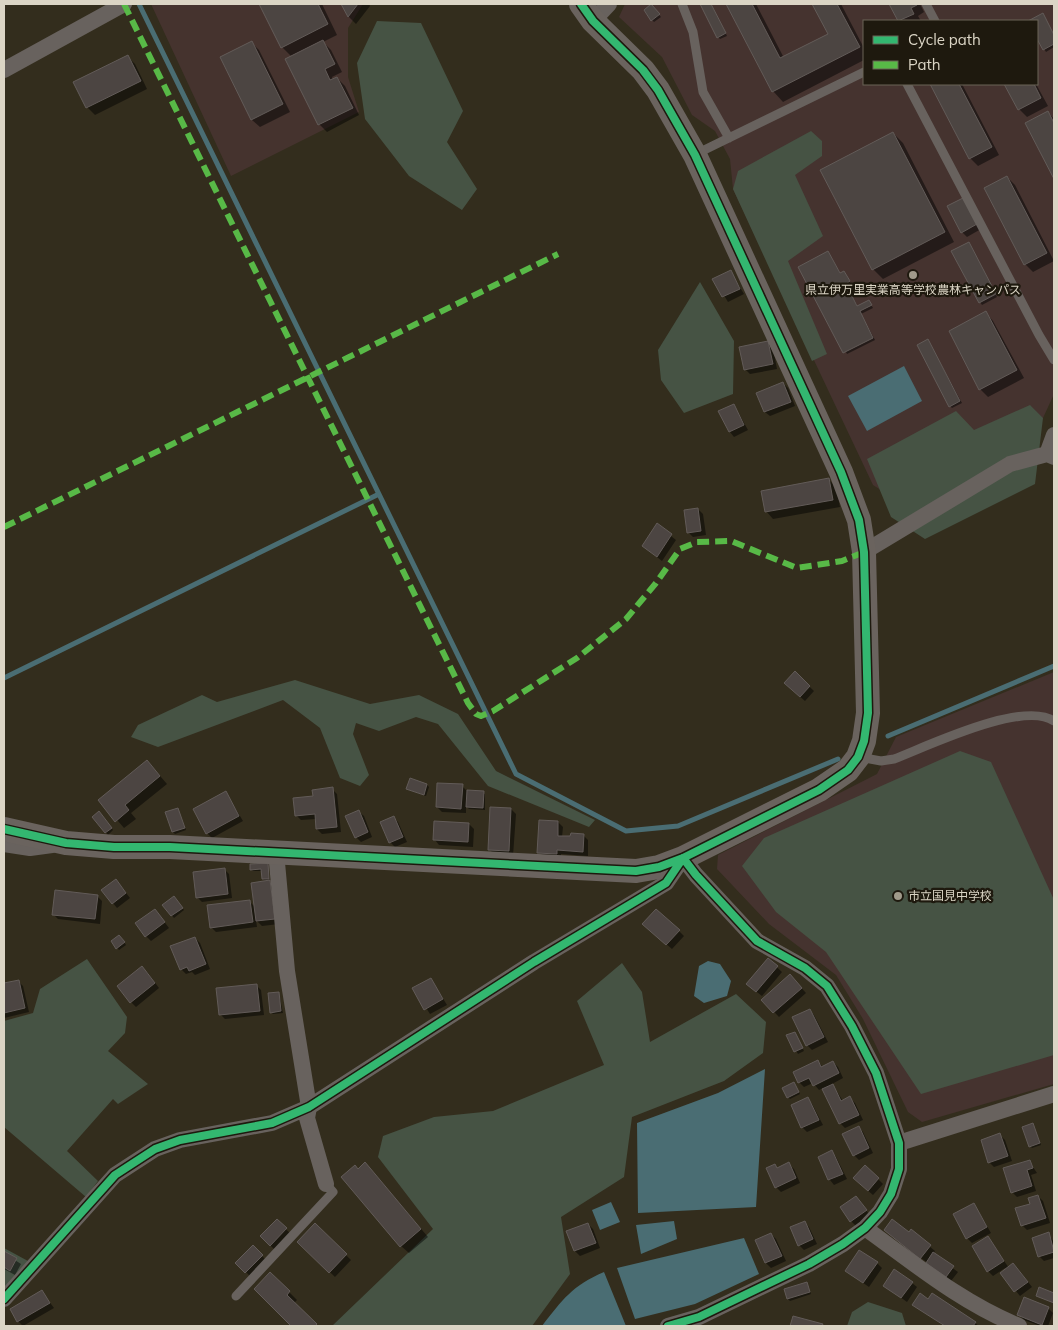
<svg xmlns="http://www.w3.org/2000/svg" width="1058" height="1330" font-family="Mulish,'Noto Sans JP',sans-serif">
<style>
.commercial{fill:#45332e}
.education{fill:#45332f;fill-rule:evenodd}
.green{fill:#465344}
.water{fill:#4a6d73}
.shadow{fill:#0007}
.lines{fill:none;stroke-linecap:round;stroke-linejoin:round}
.stream{stroke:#4a6d73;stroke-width:5}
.building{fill:#4c4542;stroke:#625b58}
.lane{stroke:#68625e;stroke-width:9}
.street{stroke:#68625e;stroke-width:16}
.secondary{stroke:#6a635e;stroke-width:24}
.quiet{stroke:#58b947;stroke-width:6;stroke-dasharray:12 6;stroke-linecap:butt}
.cycleway-casing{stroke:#1e190e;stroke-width:11}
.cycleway{stroke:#33b770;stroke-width:8}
.poi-dot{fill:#a09a8a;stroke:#1e190e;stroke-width:2}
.labels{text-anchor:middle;stroke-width:4.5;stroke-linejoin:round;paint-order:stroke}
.poi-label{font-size:12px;fill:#dbd5c5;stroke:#1e190e}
</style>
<rect width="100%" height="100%" fill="#332d1d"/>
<path class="commercial" d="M151,4H363L348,28V77L359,112L231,176Z"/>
<path class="education" d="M625,4H1054V394L1043,418L901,503L873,485L733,189L730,159L715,131L692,115L662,57L619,17ZM864,21H1037V84H864Z
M1054,672V1084L922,1122L908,1112L863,1019L836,975L769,924L717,869L718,855L877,774L896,737Z"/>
<path class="green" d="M377,21L421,23L463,111L447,142L477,189L462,210L409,176L365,119L357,63Z
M811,131L822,141V156L795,175L823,236L788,261L827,354L812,361L733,189L738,171Z
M700,282L734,341L733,394L684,413L661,380L658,350Z
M1030,405L1043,418L1035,484L925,539L891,517L867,459L956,411L974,430Z
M295,680L370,704L419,695L458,714L496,771L595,820L589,827L488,786L438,724L416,717L379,731L356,723L353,734L369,775L360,786L340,778L320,728L283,700L158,747L131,737L138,725L202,695L217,702Z
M960,751L991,762L1054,900V1055L921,1094L826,952L776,912L742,866L764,838Z
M87,959L127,1017L125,1033L108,1051L148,1084L118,1104L113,1099L67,1151L98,1181L86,1197L4,1127V1021L33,1013L40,989Z
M622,963L642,992L650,1042L736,994L766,1022L763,1053L724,1081L632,1117L624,1177L561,1217L570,1274L532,1326H332L433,1229L378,1157L383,1136L434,1117L493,1111L604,1065L577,1001Z
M4,1248L28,1261L4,1288Z
M868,1302L902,1313L906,1326H847L852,1312Z"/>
<path class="water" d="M904,366L922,401L867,431L848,396Z
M708,961L720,964L731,981L727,996L704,1003L694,996L699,966Z
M765,1069L756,1207L638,1213L637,1123L718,1093Z
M611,1202L620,1222L600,1230L592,1210Z
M674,1221L677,1239L641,1254L636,1225Z
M744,1238L759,1274L695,1304L635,1319L617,1268Z
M604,1272L626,1326H542C563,1299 572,1286 604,1272Z"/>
<path class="shadow" d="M261,4H322L337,35L323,42L331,50L342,72L332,77L333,80L337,78L345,86L359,115L327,132L319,124L292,57L282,47Z
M342,4H369L370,6L356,24L349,17Z
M701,4H711L727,36L720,39L718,37Z
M728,4H756L784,58L829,35L813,4H841L864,48V60L783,102L773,91Z
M891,4H920L924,12L918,16L921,21H900Z
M651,6L661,17L654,22L652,20Z
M1043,15L1054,35V47L1046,52L1037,37V21H1030Z
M252,43L259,50L290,112L260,127L252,120L221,58Z
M128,57L135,64L147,89L95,115L87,107L75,83Z
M931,84H962L999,155L978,166L970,158Z
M1006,84H1036L1048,106L1027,117L1019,109Z
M1048,112L1054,119V176L1026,123Z
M893,133L903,143L954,242L883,279L873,269Z
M1007,177L1015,185L1054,261L1033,272L1025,264Z
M963,199L981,229L967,237L962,232Z
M970,245L997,297L982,305L980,302Z
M828,253L841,274L844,273L846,275L851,284L847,286L858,307L870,303L873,308L861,314L875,340L847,354L800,267Z
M730,271L744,294L728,302L714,279Z
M986,313L993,321L1024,378L988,397L980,389Z
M928,341L962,403L952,408L950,406Z
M768,343L773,348L777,369L750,374L745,369Z
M783,383L788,388L795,406L770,416L765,412Z
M734,405L748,430L734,437L730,432Z
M829,480L836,487L840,507L773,519L766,511Z
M698,509L703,514L706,535L693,537L688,532Z
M657,525L676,540L662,561L643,546Z
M795,673L814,691L805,701L790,688Z
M154,769L167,784L131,813L136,819L124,828L100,800Z
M427,785L429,787L426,796L407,789Z
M462,786L467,791L485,794V810L469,809L466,806V813L442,812L437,807Z
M332,789L337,794L341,832L322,834L317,829L316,819L301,820L296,815L314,797Z
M226,793L243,821L212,838L207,833Z
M177,809L186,830L175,834L173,832Z
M511,809L516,814L513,856L494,854L489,849Z
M359,812L364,816L372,837L361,842L356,837Z
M101,815L113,830L108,835L94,817Z
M394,818L398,822L407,842L395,847L390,842Z
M558,822L563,827L562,837L583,835L588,840V856L561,854V858L544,857L539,852Z
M469,824L474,829L473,847L439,845L435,840Z
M267,864L270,882L274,887L279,924L262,926L256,920L257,927L216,932L211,927L249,901L255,907L267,882L263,879V871H253L251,869Z
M224,869L229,874L232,898L202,902L197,897Z
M116,880L130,898L117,908L113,903Z
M97,896L102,901L100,924L58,919L53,914Z
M175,899L184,910L174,918L164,905Z
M159,915L169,928L151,941L146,936Z
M649,929L679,931L684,936L672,949Z
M121,938L126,945L119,950L112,941Z
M195,938L200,943L210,969L195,975L192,972L186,974L181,969Z
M768,959L782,972L762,996L753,989Z
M147,972L159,988L136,1007L131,1002Z
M431,979L447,1005L430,1014L414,989Z
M18,981L23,986L29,1012L4,1018V984Z
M795,981L806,993L779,1017L763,1000Z
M256,985L261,990L264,1015L225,1019L220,1014Z
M279,993L283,1013L273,1014L271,1012Z
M810,1010L814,1015L828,1042L812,1050L807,1045Z
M796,1035L804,1051L798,1054L788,1036Z
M818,1062L823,1067L833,1062L838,1067L843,1078L832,1084L843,1101L850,1098L855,1103L863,1120L845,1128L840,1123L823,1088L819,1090L813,1083L804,1087L799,1082Z
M794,1083L800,1094L790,1099L788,1097Z
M808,1099L812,1104L823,1125L807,1132L802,1127Z
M1033,1124L1041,1145L1032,1148L1030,1146Z
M859,1128L863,1132L873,1153L859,1160L854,1155Z
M1000,1135L1005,1140L1012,1161L994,1167L989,1162Z
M832,1152L836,1157L847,1179L834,1185L830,1180L819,1158Z
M1029,1161L1037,1173L1031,1175L1036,1191L1017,1197L1012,1192Z
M789,1164L794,1169L800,1183L781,1192L776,1187L775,1165L778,1169Z
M865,1166L883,1184L873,1195L859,1183Z
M358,1170L373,1172L428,1237L409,1253L401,1246Z
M1038,1196L1043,1201L1050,1223L1027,1230L1022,1225Z
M861,1202L870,1216L856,1226L851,1221Z
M974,1204L991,1233L972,1243L967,1238Z
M277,1221L291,1234L275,1250L261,1236Z
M804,1222L809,1227L817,1244L804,1250L799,1245Z
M588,1224L593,1229L600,1248L580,1256L575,1251Z
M315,1225L351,1260L335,1277L299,1242Z
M885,1230L909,1234L911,1231L935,1251L933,1254L958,1272L951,1281Z
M771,1234L776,1239L786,1261L771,1268L766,1263L756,1241Z
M1048,1234L1054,1242V1258L1044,1261L1039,1256Z
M988,1238L1009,1268L1018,1269L1032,1287L1020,1296L1002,1273L1006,1270L1005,1268L993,1276L988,1271Z
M253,1247L267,1261L251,1277L237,1263Z
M4,1253L21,1264L15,1275L4,1269Z
M877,1263L882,1268L869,1287L846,1271Z
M271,1274L297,1300L294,1303L317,1326H293L255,1289Z
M912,1283L917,1287L907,1302L885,1286Z
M807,1284L811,1294L790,1301L788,1299L786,1290Z
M42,1292L54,1308L23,1326L18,1321Z
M914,1305L975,1323L979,1326H944Z
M1048,1308L1053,1313L1048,1326H1040L1024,1320L1019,1315Z"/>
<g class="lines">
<path class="stream" d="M139,4L516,774L626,831L678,826L838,759
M4,678L379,494
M888,736L1054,666"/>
</g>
<path class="building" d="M259,4H318L328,24L281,48Z
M341,4H358L348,17Z
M651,4L660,14L651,21L644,10Z
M700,4H711L726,33L717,38Z
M726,4H752L780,58L828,34L812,4H837L860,47L772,92Z
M889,4H917V5L911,8L914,14L898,21Z
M1043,13L1054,35V44L1043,50L1037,39V21H1028Z
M323,40L335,64L325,69L330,80L337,77L353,108L318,125L285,59Z
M252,41L283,104L251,120L220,57Z
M128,55L141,81L86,108L73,82Z
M930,84H959L992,147L969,159Z
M1004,84H1034L1041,98L1018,110Z
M1048,111L1054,123V179L1025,123Z
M893,132L945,232L872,270L820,170Z
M1007,176L1047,253L1024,265L984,188Z
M963,198L977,224L961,233L947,206Z
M969,242L996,294L979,303L951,251Z
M828,251L840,273L844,271L850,281L846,284L857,306L869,300L872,305L860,311L873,338L843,353L798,267Z
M731,270L740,289L722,297L712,279Z
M986,311L1017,370L979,390L949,331Z
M928,339L960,401L949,407L917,345Z
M768,341L773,364L744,370L739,347Z
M783,382L791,402L764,412L756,393Z
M734,404L744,425L729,432L718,411Z
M829,478L833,500L765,512L761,491Z
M698,508L701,531L687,533L684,510Z
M657,523L672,534L657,557L642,546Z
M795,671L810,686L800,697L784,683Z
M147,760L160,776L125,805L129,810L115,822L98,800Z
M410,778L427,784L424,795L406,789Z
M437,783L463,784L461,809L436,807Z
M333,787L337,827L316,829L315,814L295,816L293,798L313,796L312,790Z
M467,790L484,791L483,808L466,807Z
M226,791L239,816L206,834L193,809Z
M490,807L511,808L509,851L488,850Z
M178,808L185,828L172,832L165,812Z
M359,810L368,832L355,838L345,816Z
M99,811L112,828L105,833L92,817Z
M394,816L403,837L389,843L380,822Z
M539,820L558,821V836H570L571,833L584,834L583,852L557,850V854L537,853Z
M434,821L469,823L468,842L433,840Z
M268,863L269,879H262L261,869L250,870V864Z
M225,868L228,894L196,898L193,872Z
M116,879L126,893L112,904L101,890Z
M270,880L275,919L256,921L251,883Z
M55,890L98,895L95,919L52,915Z
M174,896L183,908L171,916L162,905Z
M250,900L253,922L210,928L207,905Z
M155,909L165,922L145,937L135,923Z
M656,909L680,930L666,945L642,924Z
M119,935L125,942L116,949L111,941Z
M195,937L206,964L189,971L187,967L180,970L170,946Z
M768,958L778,966L756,992L746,984Z
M142,966L155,983L130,1003L117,986Z
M790,974L802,988L773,1013L761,1000Z
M431,978L443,999L424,1010L412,988Z
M19,980L25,1008L4,1013V983Z
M257,984L260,1011L219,1015L216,988Z
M279,992L281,1011L270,1013L268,993Z
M810,1009L824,1037L806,1046L792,1017Z
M795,1032L803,1048L794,1052L786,1035Z
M818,1060L821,1067L833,1061L839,1073L813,1086L809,1078L798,1083L793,1072Z
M794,1082L799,1092L787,1098L782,1088Z
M833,1084L841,1101L850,1096L859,1115L839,1124L822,1089Z
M808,1097L819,1120L801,1128L791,1105Z
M1033,1123L1040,1143L1029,1147L1022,1127Z
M859,1126L869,1148L853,1156L842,1134Z
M1000,1133L1008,1156L988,1163L981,1140Z
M832,1150L843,1174L828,1180L818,1157Z
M1030,1160L1033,1168L1027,1170L1032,1186L1011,1193L1003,1168Z
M365,1162L421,1229L400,1247L341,1177L355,1165L358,1169Z
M789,1162L796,1178L775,1188L766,1168L775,1164L777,1168Z
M865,1165L879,1178L868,1191L853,1178Z
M1038,1195L1046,1218L1021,1226L1015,1208L1030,1204L1028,1198Z
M856,1196L867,1210L850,1222L840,1207Z
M974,1203L987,1227L966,1239L953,1214Z
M277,1219L287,1228L270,1246L260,1236Z
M892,1219L909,1232L911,1229L931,1245L920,1259L884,1230Z
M805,1221L813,1239L798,1246L790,1227Z
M315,1223L347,1254L329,1273L297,1242Z
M588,1223L596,1243L574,1251L566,1231Z
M1049,1232L1054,1252L1038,1257L1032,1238Z
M771,1233L782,1256L765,1263L755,1240Z
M988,1236L1004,1261L987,1272L972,1246Z
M253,1245L263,1255L245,1273L235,1263Z
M859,1250L878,1262L863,1283L845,1271Z
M4,1251L17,1258L10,1271L4,1267Z
M933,1252L954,1266L946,1277L926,1263Z
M1013,1263L1028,1282L1014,1292L1000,1273Z
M894,1269L913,1282L901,1298L883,1286Z
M270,1272L290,1291L287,1295L317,1324L315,1326H291L254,1289Z
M807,1282L810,1292L787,1299L784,1289Z
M1039,1287L1054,1293V1303L1036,1296Z
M42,1290L50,1303L17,1322L10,1309Z
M920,1293L928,1299L932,1293L976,1322L973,1326H945L912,1305Z
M1024,1297L1049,1307L1042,1325L1017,1315Z
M793,1316L823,1324L822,1326H790Z"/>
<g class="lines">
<path class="lane" d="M682,4L693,32L703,92L729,138
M926,4L935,21
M907,84L1039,335L1054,360
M696,154L864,72
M859,757L881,761L894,759C928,746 1023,700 1054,721
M236,1296L333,1192L326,1184"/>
<path class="street" d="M593,21L609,4
M4,70L124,4
M1047,454L1054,435
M864,552L1010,464L1047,454L1054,457
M4,844L30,848L52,845
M276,852L287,971L309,1107L307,1118L326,1184
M899,1143L1054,1094
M865,1228C915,1264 962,1303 1019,1326
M4,1299L115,1175L155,1149L180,1140L272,1123L309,1107L534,962L666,883L683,858L696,875L757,941L805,968L827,986L852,1026L876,1073L899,1143V1169L891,1194L880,1212L865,1228L843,1244L809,1264L699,1317L668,1326"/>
<path class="secondary" d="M4,829L66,843L114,847H170L636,871L659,867L683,858L819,790L848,770L858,757L864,741L868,713L864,552L859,520L841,472L695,155L658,90L643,70L593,21L581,4"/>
<path class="quiet" d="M124,4L468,703L476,714L481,716L493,711L577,658L626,619L656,583L680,549L697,542L731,541L797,568L842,561L864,552
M4,527L558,254"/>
<g class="cycleway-casing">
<path id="cycleway" d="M4,829L66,843L114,847H170L636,871L659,867L683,858L819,790L848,770L858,757L864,741L868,713L864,552L859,520L841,472L695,155L658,90L643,70L593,21L581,4
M4,1299L115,1175L155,1149L180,1140L272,1123L309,1107L534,962L666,883L683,858L696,875L757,941L805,968L827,986L852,1026L876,1073L899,1143V1169L891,1194L880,1212L865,1228L843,1244L809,1264L699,1317L668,1326"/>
</g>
<use href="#cycleway" class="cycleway"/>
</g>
<g class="poi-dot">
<circle cx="913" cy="275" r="5"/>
<circle cx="898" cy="896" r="5"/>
</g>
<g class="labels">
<g class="poi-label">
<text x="913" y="294">県立伊万里実業高等学校農林キャンパス</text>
<text x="908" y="900" text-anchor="start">市立国見中学校</text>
</g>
</g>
<rect width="1058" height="1330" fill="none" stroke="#dbd5c5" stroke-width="10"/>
<rect x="863" y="20" width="175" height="65" fill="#1e190e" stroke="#6a6457"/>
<rect x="873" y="36" width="25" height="8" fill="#33b770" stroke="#6a6457"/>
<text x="908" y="45" font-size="15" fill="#dbd5c5">Cycle path</text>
<rect x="873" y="61" width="25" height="8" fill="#58b947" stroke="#6a6457"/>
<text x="908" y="70" font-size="15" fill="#dbd5c5">Path</text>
</svg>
